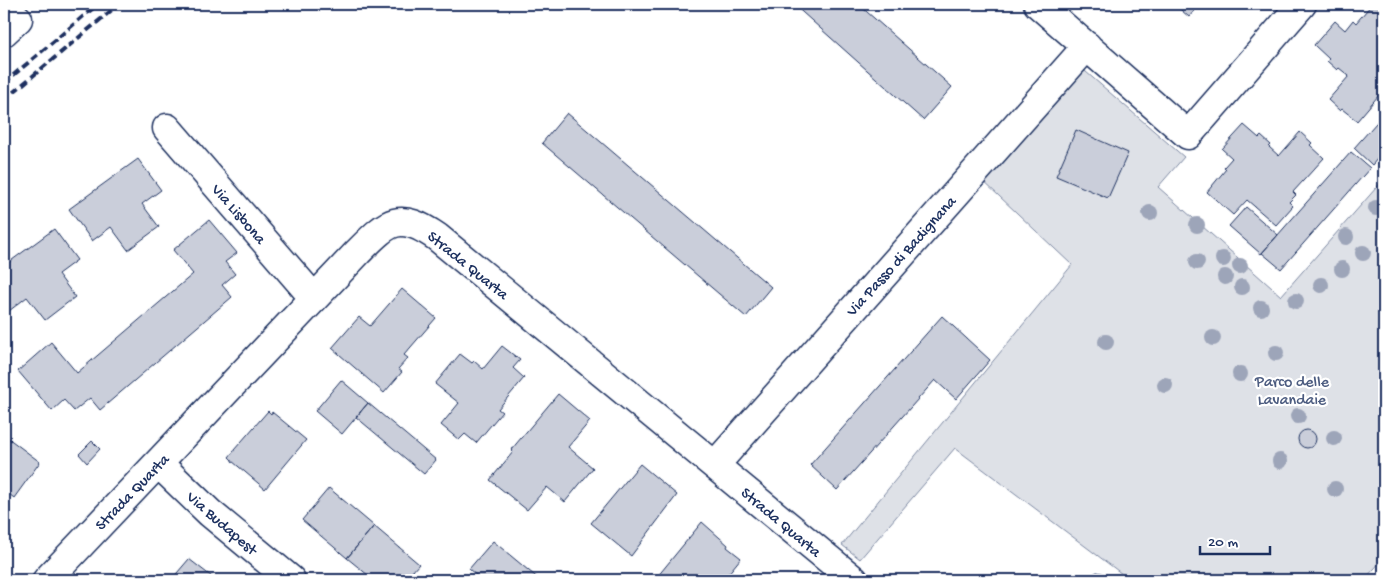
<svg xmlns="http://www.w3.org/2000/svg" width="1388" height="584" font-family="'Gochi Hand',sans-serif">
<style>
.green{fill:#dee1e7;stroke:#7c88a2}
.building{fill:#caceda;stroke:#1b2f5e}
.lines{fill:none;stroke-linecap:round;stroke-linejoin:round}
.minor-casing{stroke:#1b2f5e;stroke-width:31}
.minor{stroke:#fff;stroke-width:28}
.rail{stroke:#1b2f5e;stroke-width:4;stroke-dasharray:8 4;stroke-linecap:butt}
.tree{fill:#9da5b9}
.labels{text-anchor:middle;stroke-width:4.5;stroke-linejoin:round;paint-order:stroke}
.street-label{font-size:16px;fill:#1b2f5e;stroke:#fff}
.park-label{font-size:16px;fill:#4c5c80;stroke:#fff}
</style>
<rect width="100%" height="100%" fill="#fff"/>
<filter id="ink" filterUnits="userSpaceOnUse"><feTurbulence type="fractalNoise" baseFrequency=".02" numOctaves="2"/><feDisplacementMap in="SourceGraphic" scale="10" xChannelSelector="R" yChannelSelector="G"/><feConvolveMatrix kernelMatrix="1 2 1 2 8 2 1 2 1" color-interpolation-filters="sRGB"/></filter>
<g filter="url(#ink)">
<path class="green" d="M1078,65L1184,157L1158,187L1281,296L1384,179V558L1364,580H1130L955,448L860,559L842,545L1072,265L981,179Z"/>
<path class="building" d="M793,4H858L952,87L923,120Z
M1134,4H1145L1140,9Z
M1174,4H1200L1189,17Z
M1372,4H1379L1384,8V89L1357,121L1342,109L1340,111L1328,100L1349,76L1339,68L1337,70L1327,61L1329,59L1314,45L1335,21L1345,30L1353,20L1356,23Z
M567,113L771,287L746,317L542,143Z
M1384,114V151L1372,165L1354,148Z
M1244,125L1259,138L1261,136L1271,145L1269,147L1279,156L1300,132L1312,143L1310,145L1324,158L1293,192L1296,195L1289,202L1293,206L1276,225L1247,200L1233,215L1207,192L1226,169L1224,167L1232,158L1222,149Z
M1076,130L1128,153L1108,198L1056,176Z
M1351,152L1370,168L1281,269L1262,253Z
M138,159L161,190L142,204L159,227L128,250L111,227L92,241L69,209Z
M1246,207L1278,235L1261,254L1229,226Z
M209,220L237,253L225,262L235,274L222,285L232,297L100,410L90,398L74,411L64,400L52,411L18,371L51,342L77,373L193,274L173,250Z
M54,229L77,260L58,274L75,297L45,320L27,297L9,311L4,305V266Z
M402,289L436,318L404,355L408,358L398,369L402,372L384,393L332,348L359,317L370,326Z
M942,316L990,360L956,399L935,380L837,490L810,465Z
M502,346L520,360L513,368L524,378L498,409L502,412L476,443L465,434L459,440L441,425L459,403L435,384L460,354L472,363L474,361L483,369Z
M341,380L368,403L342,434L315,411Z
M558,394L590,421L568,447L593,468L565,502L547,487L527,510L490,480L513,452L511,450Z
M368,403L436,460L424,474L356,417Z
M268,411L271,414L272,412L306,440L265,489L232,461V460L229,457L234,451V450Z
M1298 439a9 9 0 1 1 18 0a9 9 0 1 1-18 0Z
M4,435L40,462L14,498L4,490Z
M92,441L100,449L87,463L79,454Z
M640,464L677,495L631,556L591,523Z
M329,488L374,526L347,558L302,520Z
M702,522L728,545L727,547L741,558L723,580H661L657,577Z
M374,526L419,564L405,580H374L347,558Z
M493,541L540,580H473L477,576L469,569Z
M189,559L216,580H171Z
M1097,572L1106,574L1115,580H1086L1089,576Z"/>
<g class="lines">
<g class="minor-casing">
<path id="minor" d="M1038,4L1188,135L1302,4
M4,6L18,19L4,32
M167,128L314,298
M158,463L210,513L291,580
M715,465L1087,46
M47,580L358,252C388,222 398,210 437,237L854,580"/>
</g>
<use href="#minor" class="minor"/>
<path class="rail" d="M4,83L98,4
M4,100L119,4"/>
</g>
<g class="tree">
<circle cx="1376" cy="208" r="8"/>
<circle cx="1150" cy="213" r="8"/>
<circle cx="1197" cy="225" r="8"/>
<circle cx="1346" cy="237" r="8"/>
<circle cx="1363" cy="253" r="8"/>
<circle cx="1223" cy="259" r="8"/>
<circle cx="1197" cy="262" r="8"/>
<circle cx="1240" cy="266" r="8"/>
<circle cx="1342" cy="269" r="8"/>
<circle cx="1225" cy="277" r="8"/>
<circle cx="1321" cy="285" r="8"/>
<circle cx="1242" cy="287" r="8"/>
<circle cx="1296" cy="301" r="8"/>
<circle cx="1261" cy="308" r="8"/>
<circle cx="1213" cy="338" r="8"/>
<circle cx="1106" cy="342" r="8"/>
<circle cx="1276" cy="353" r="8"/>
<circle cx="1240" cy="374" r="8"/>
<circle cx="1165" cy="385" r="8"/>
<circle cx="1298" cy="416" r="8"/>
<circle cx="1334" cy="438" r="8"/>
<circle cx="1280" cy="461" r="8"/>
<circle cx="1335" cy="489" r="8"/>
</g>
</g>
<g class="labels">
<g class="street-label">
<text transform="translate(240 213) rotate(49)" y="6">Via Lisbona</text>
<text transform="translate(900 255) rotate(-48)" y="6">Via Passo di Badignana</text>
<text transform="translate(469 264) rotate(39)" y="6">Strada Quarta</text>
<text transform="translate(131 491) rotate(-46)" y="6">Strada Quarta</text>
<text transform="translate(782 521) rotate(40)" y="6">Strada Quarta</text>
<text transform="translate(223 522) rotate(41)" y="6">Via Budapest</text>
</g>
<g class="park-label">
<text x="1292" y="386">Parco delle<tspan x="1292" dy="18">Lavandaie</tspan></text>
</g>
</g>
<rect width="1388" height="584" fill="none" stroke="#fff" stroke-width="20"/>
<rect x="10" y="10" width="1368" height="564" fill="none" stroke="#1b2f5e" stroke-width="2" filter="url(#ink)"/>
<path d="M1200 546v8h70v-8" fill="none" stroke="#1b2f5e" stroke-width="2.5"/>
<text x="1208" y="546" font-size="15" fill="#1b2f5e" stroke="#ffffff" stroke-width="4" paint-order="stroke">20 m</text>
</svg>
